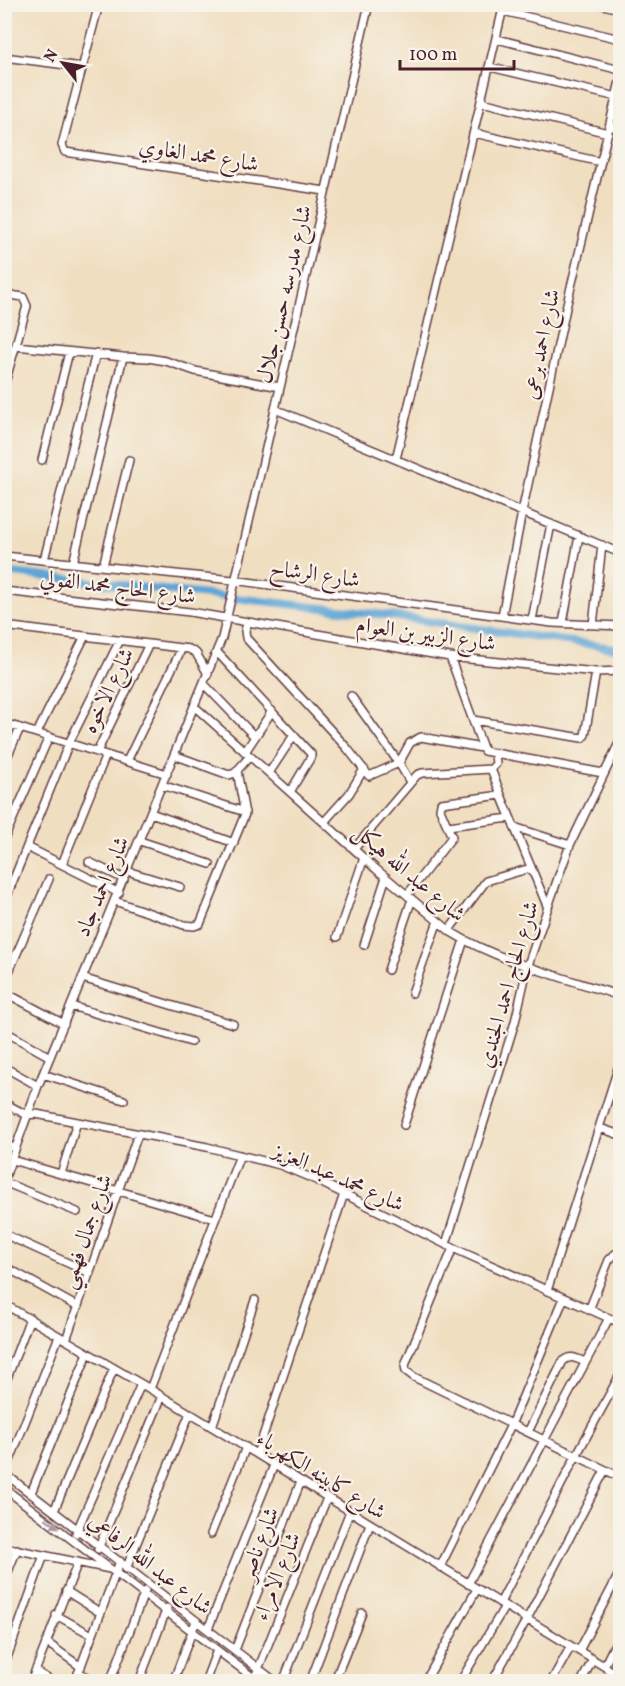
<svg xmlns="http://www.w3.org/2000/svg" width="625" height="1686" font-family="Vollkorn,Amiri,serif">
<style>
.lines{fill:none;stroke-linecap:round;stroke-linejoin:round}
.canal{stroke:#5fa5d5;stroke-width:8}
.street-casing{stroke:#633c41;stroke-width:10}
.street{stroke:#fff;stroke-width:7}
.oneway{fill:#ae9aa0}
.labels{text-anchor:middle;stroke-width:4.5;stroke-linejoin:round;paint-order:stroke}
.street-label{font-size:22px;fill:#4a1f2b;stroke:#f7f3e8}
</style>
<rect width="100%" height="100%" fill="#f7f3e8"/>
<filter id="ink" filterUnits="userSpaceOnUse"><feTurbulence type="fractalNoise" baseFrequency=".0167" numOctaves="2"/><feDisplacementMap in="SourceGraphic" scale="12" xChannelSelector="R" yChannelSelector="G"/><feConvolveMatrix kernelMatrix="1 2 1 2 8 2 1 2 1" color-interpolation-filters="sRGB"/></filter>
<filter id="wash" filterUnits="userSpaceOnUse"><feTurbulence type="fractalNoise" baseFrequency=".008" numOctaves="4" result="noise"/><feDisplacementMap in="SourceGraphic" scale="24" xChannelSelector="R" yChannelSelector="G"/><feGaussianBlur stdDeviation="1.35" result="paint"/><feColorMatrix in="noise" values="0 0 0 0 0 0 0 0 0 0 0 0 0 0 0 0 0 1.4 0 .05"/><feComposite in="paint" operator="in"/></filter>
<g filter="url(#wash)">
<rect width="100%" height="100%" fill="#f0dec0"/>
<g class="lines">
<path class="canal" d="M4,572L385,615L614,648L620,647"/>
</g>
</g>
<g filter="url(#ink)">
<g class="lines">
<g class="street-casing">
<path id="street" d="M99,4L62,145L65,152L325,191
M599,4L620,9
M503,11L620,39
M497,39L620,70
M4,57L82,67
M490,67L617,97
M482,102L608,133
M610,126L620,129
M474,133L601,162
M4,294L23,297L27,306L4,386
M16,346L123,357L148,358L166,361L195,371L280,387
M275,409L620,553
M396,459L504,4
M42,460L69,352
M4,556L233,580L552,623L620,626
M44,560L96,353
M73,563L123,357
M103,566L129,460
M4,591L190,612L450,657L596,672L620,671
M502,616L522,512L566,308L620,81
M532,620L551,524
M247,623L245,631L246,638L347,748L369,776L399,763L410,743L421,737L482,748
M563,623L579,536
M593,625L602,545
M4,626L189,649L196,653L208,674
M217,652L311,754V757L290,792
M450,657L484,751L603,773
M204,684L255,737
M351,696L399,763L410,782
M194,706L376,869L451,932C497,961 569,979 620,996
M473,720L582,738L585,735L596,672
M4,723L167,774
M37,733L85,636
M97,752L149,644
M245,752L272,711
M174,755L229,775L235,773L250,756
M127,761L182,648
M4,764L20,728
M491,769L501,795
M269,773L294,735
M162,785L245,812
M151,813L234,843
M324,822L349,794L364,769
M448,826L510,818
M514,827L570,845
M4,839L49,737
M140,841L210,864
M27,847L119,893
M354,849L417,775L422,773L491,769L496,764L495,755
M89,862L124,879
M62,864L106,755
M127,871L180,887
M407,895L452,837L440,809L441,803L501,795L548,908
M115,901L184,925L194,926L200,924L245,814L237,771
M4,903L69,743L120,640
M449,930L486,881L531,868
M337,937L364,858
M364,945L386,877
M388,970L412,899
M82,978L233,1024
M4,983L49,879
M4,992L64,1024
M412,993L438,921
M71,1006L191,1042
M4,1031L50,1057
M4,1067L38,1086
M43,1074L124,1100
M4,1103L27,1115L36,1114L207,1147L280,1165L316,1180L453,1248L620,1323
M404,1125L464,940
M600,1128L620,1135
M4,1143L15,1149
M12,1160L215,1219
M61,1174L77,1122
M4,1180L38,1086L222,638L369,4
M4,1182L77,1212
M4,1234L90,1273
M446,1244L515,1022L528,965L558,878L570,845L620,741
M453,1248L407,1360L405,1366L406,1371L414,1377L620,1477
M4,1266L78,1307
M547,1291L620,1062
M4,1304L150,1389L620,1676
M589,1310L609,1260L615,1254H620
M66,1340L138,1134
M4,1386L30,1318
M150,1389L240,1155
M212,1427L255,1300
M528,1432L563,1361C571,1354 577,1359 585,1362
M257,1454L344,1194
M4,1473L276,1682
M5,1473L59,1336
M4,1488L259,1682
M31,1493L88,1353
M4,1501L9,1491
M54,1511L114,1368
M76,1533L141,1384
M211,1534L246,1447
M4,1547L110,1569
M98,1549L162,1396
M440,1567L511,1425L564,1298
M126,1569L190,1413
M4,1582L17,1549
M468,1584L609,1318
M66,1591L101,1613
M500,1603L576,1456L620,1375
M56,1615L92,1635
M208,1629L274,1465
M46,1642L81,1667
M235,1650L301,1481
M579,1651L620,1572
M4,1666L44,1555
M604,1666L620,1634
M35,1671L53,1682
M78,1673L100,1682
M31,1682L78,1562
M75,1682L120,1561
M110,1682L145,1591
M139,1682L167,1608
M173,1682L196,1621
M205,1682L217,1650
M253,1682L327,1498
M283,1682L350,1511
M310,1682L370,1524
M334,1682L362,1613
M425,1682L477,1589
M460,1682L505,1606
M492,1682L527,1619L605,1470
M551,1682L571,1646
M581,1682L593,1659"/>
</g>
<use href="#street" class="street"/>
</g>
<defs><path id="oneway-solid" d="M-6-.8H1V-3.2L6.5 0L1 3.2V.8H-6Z" transform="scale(1.5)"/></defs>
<use class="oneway" href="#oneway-solid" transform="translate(52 1523) rotate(36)"/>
</g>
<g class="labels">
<g class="street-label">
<text transform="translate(199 154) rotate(9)" y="8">شارع محمد الغاوي</text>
<text transform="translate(283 294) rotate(-77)" y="8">شارع مدرسه حسن جلال</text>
<text transform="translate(540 344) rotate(-78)" y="8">شارع احمد برعى</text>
<text transform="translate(315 573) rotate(8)" y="8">شارع الرشاح</text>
<text transform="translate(118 586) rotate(7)" y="8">شارع الحاج محمد الفولي</text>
<text transform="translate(426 633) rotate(8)" y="8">شارع الزبير بن العوام</text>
<text transform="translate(107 690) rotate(-64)" y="8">شارع الاخوه</text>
<text transform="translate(410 872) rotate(40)" y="8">شارع عبد الله هيكل</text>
<text transform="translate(101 886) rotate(-67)" y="8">شارع احمد جاد</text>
<text transform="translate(507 984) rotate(-74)" y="8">شارع الحاج احمد الجندي</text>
<text transform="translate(339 1176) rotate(24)" y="8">شارع محمد عبد العزيز</text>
<text transform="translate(85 1231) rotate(-71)" y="8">شارع جمال فهمي</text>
<text transform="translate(322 1474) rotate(32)" y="8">شارع كابينه الكهرباء</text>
<text transform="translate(258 1543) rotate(-69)" y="8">شارع ناصر</text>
<text transform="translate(151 1563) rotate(38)" y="8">شارع عبد الله الرفاعي</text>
<text transform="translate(276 1576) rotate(-68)" y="8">شارع الامراء</text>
</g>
</g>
<rect width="625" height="1686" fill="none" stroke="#f7f3e8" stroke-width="24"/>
<g transform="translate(63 63) rotate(301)" stroke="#f7f3e8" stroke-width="4.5" paint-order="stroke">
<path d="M0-4.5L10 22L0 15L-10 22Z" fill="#4a1f2b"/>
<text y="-9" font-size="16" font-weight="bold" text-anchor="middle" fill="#4a1f2b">N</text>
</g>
<path d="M400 60v9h114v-9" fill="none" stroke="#4a1f2b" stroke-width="3"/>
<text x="409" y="60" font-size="18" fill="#4a1f2b" stroke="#f7f3e8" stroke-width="4.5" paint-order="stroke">100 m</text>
</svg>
